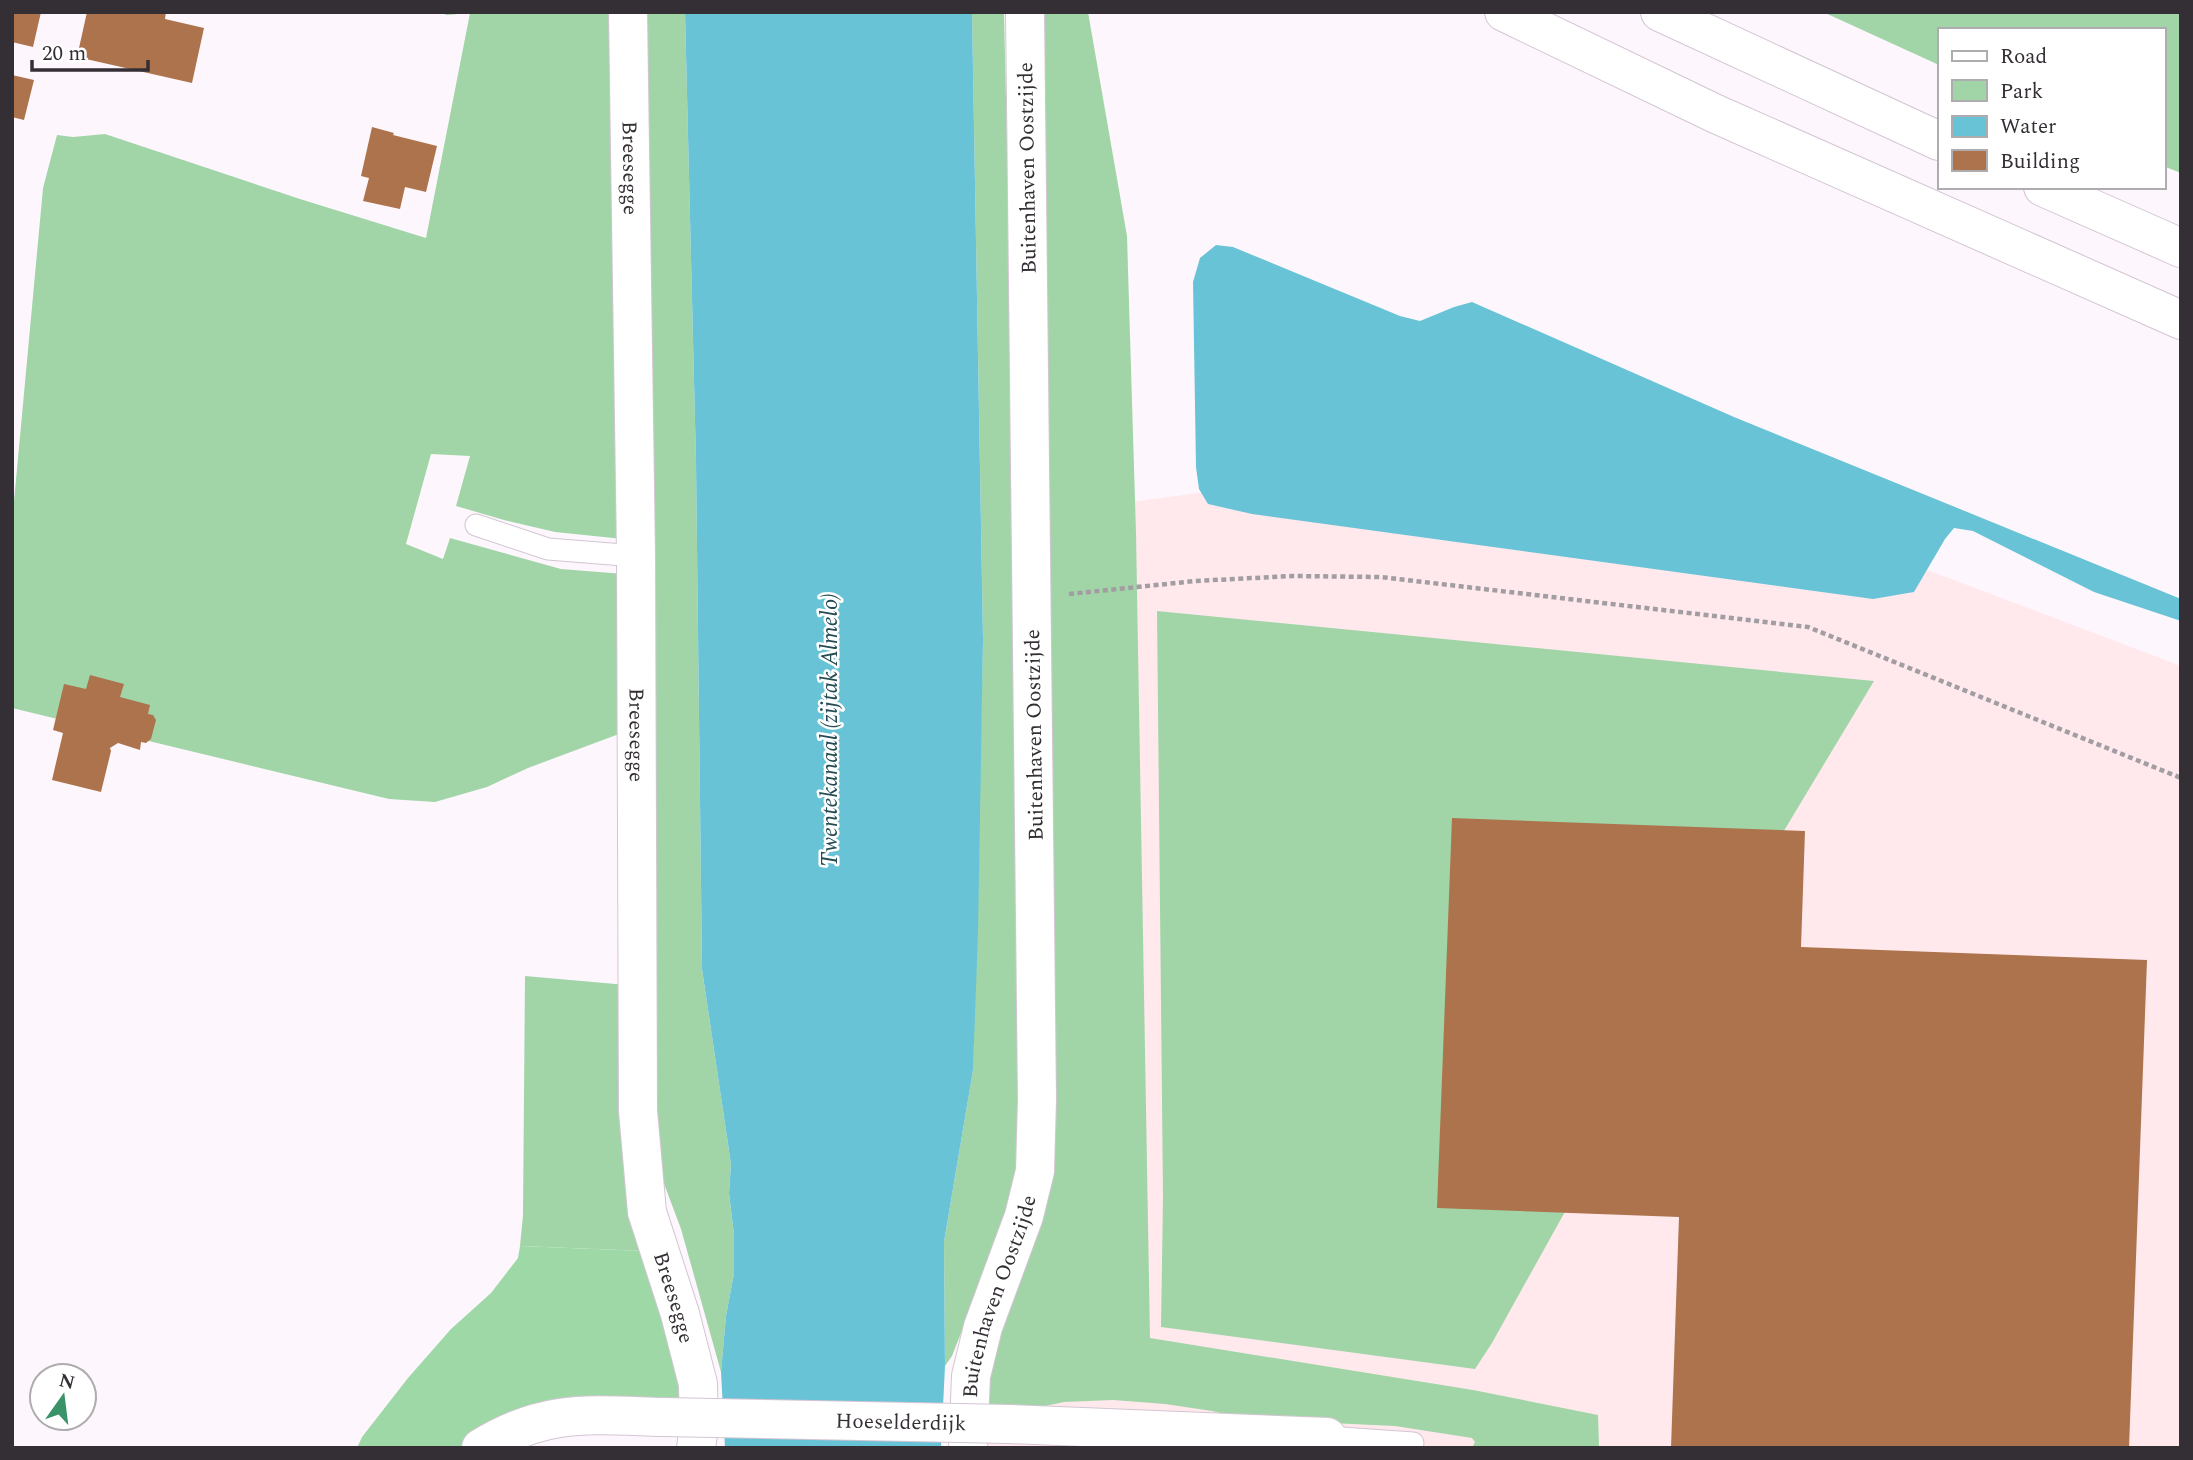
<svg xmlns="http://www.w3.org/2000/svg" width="2193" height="1460" font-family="Spectral,serif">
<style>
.industrial{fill:#ffe9ed}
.green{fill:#a1d5a8}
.forest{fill:#9fd8a7}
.water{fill:#68c3d6}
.building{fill:#ad734c}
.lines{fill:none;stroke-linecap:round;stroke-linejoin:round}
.lane-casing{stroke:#d3c5d3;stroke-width:23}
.street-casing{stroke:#d3c5d3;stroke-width:40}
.highway-casing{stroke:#d3c5d3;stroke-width:40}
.path{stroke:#a29da2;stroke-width:4.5;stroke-dasharray:5 3.5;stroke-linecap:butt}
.lane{stroke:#fff;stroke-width:21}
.street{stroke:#fff;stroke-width:38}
.highway{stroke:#fff;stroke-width:38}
.street-bridge-casing{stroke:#d3c5d3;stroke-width:40;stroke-linecap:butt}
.street-bridge{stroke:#fff;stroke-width:38}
.labels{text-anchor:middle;stroke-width:5;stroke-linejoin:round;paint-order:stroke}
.street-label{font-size:21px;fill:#342f34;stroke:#fff}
.water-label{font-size:23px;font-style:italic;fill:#224b54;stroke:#fff}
</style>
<rect width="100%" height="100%" fill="#fdf7fd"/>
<path class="industrial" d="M1340,474L1827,532L2181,666V1448H958L960,1255L997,520Z"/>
<path class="green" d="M437,12H612L623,539L555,532L504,520L456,506L470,456L431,454L406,544L443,559L450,538L561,569L624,574L627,731L528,768L487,787L435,802L389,799L12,708V523L43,188L57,135L73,137L105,134L300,199L426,238L470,13L447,15Z
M642,12H685L696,462L702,969L731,1164L729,1193L734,1235V1273L726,1316L721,1372L681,1229L657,1165Z
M972,12H1004L1021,740L1025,1119L1012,1194L999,1235L952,1356L945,1366L944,1242L973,1070L983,640Z
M1043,12H1088L1127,236L1136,533L1150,1338L1473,1390L1598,1415L1599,1448H1472L1475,1442L1472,1438L1395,1426L1245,1419L1212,1411L1165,1404L1113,1400L1064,1402L1040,1407L979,1406L1046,1185L1047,792L1052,705Z
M1823,12H2181V173L2163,166V30H1939V65Z
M1157,611L1874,681L1690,987L1492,1343L1475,1369L1161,1327L1163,1197Z
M525,976L627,985L645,1251L520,1246L523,1215Z"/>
<path class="forest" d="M520,1246L645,1251L685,1371L678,1410L467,1448H357L362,1437L408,1378L451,1329L491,1293L518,1258Z"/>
<path class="water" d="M685,12H972L983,640L978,932L973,1070L944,1242L945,1366L941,1448H725L721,1372L726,1316L734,1273V1235L729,1193L731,1164L702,969L696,462Z
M1216,245L1233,247L1400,316L1420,321L1454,307L1472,302L1734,417L2181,599V621L2094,592L1973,531L1954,528L1945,539L1914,592L1873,599L1252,514L1208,504L1199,489L1196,467L1193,282L1200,258Z"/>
<path class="building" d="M12,12H41L33,47L12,42Z
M87,12H166L165,19L204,28L192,83L77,57Z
M12,75L34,80L24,120L12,117Z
M372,127L394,133L393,135L437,146L426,192L405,187L400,209L363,201L369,178L361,176Z
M90,675L124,684L120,697L150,705L148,714L153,715L156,720L151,739L146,743L141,742L140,750L118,743L110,748L111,751L101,792L52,780L63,733L53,730L64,684L86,689Z
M1452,818L1805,831L1801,947L2147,960L2129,1448H1671L1679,1217L1437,1208Z"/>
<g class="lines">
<g class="lane-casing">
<path id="lane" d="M476,525L548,549L636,556
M1327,1437L1413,1443"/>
</g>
<g class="street-casing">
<g id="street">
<path id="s1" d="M628,12L636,556L638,1111L647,1212L680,1314L698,1384L699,1427L696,1448"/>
<path d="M1009,1424L1327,1437L1325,1448"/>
<path d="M481,1448C546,1408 590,1415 663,1417"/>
<path id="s2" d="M968,1448L971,1376L983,1327L1024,1216L1035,1171L1037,1099L1025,12"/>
</g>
</g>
<g class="highway-casing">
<path id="highway" d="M1504,12L1716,114L2181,320
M1660,12L1939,141
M2043,187L2181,248"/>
</g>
<path class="path" d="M2180,12L2181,13
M1069,594L1195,581L1292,576L1381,577L1808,627L2181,778"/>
<use href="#lane" class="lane"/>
<use href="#street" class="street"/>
<use href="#highway" class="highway"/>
<g class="street-bridge-casing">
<g id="street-bridge">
<path id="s3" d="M663,1417L1009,1424"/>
</g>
</g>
<use href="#street-bridge" class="street-bridge"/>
</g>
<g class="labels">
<g class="street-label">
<text dy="7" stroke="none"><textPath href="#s1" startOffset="156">Breesegge</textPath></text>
<text transform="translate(1027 168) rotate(-91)" y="7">Buitenhaven Oostzijde</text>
<text dy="7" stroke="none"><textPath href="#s1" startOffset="723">Breesegge</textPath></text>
<text transform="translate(1034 735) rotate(-91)" y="7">Buitenhaven Oostzijde</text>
<text dy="7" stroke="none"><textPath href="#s1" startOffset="1290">Breesegge</textPath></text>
<text dy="7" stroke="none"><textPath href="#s2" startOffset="156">Buitenhaven Oostzijde</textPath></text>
<text dy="7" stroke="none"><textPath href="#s3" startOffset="238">Hoeselderdijk</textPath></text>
</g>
<g class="water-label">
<text transform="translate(829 730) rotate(-90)" y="8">Twentekanaal (zijtak Almelo)</text>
</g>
</g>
<rect width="2193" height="1460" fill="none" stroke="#342f34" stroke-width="28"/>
<rect x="1938" y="28" width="228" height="161" fill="#ffffff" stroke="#aeacae" stroke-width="2"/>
<rect x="1952" y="51" width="35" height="10" fill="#ffffff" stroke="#aeacae" stroke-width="2"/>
<text x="2000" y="63" font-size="21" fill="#342f34">Road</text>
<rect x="1952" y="80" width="35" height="21" fill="#a1d5a8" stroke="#aeacae" stroke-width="2"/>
<text x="2000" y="98" font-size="21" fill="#342f34">Park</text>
<rect x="1952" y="116" width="35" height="21" fill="#68c3d6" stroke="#aeacae" stroke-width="2"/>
<text x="2000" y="133" font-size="21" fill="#342f34">Water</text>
<rect x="1952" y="150" width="35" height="21" fill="#ad734c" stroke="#aeacae" stroke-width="2"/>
<text x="2000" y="168" font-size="21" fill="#342f34">Building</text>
<g transform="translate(63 1397) rotate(14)"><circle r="33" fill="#ffffff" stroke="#aeacae" stroke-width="2"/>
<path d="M0-5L12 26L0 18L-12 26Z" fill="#3a9268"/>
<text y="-10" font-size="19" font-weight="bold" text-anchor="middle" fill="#342f34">N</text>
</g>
<path d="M32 60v10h116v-10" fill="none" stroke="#342f34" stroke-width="3.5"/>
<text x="42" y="60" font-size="21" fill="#342f34" stroke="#ffffff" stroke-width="5" paint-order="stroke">20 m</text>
</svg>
